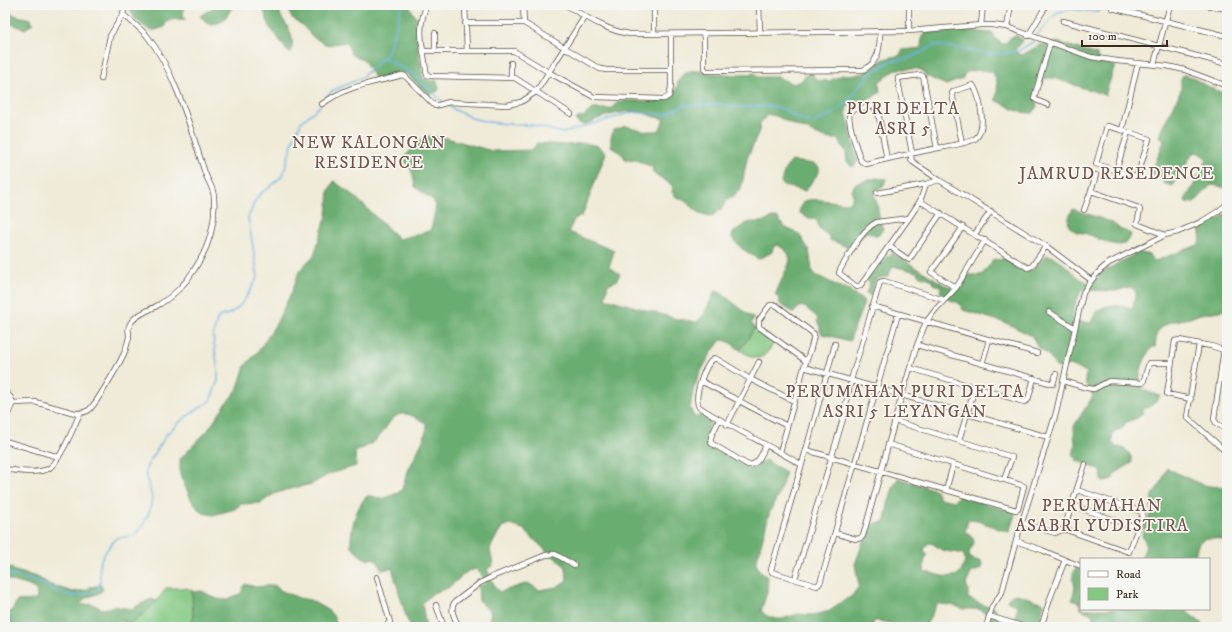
<svg xmlns="http://www.w3.org/2000/svg" width="1232" height="632" font-family="'IM FELL DW Pica',serif">
<style>
.green{fill:#84c983;stroke:#607a50}
.forest{fill:#6bad71;stroke:#536c48;fill-rule:evenodd}
.lines{fill:none;stroke-linecap:round;stroke-linejoin:round}
.stream{stroke:#6ab4e2;stroke-width:1.5}
.street-casing{stroke:#56473a;stroke-width:6}
.street{stroke:#fff;stroke-width:4.5}
.labels{text-anchor:middle;stroke-width:3.5;stroke-linejoin:round;paint-order:stroke}
.neighbourhood-label{font-size:17px;letter-spacing:1px;fill:#765347;stroke:#f6f6f2}
</style>
<rect width="100%" height="100%" fill="#f6f6f2"/>
<filter id="ink" filterUnits="userSpaceOnUse"><feTurbulence type="fractalNoise" baseFrequency=".025" numOctaves="2"/><feDisplacementMap in="SourceGraphic" scale="8" xChannelSelector="R" yChannelSelector="G"/><feConvolveMatrix kernelMatrix="1 2 1 2 8 2 1 2 1" color-interpolation-filters="sRGB"/></filter>
<filter id="wash" filterUnits="userSpaceOnUse"><feTurbulence type="fractalNoise" baseFrequency=".012" numOctaves="4" result="noise"/><feDisplacementMap in="SourceGraphic" scale="16" xChannelSelector="R" yChannelSelector="G"/><feGaussianBlur stdDeviation="0.9" result="paint"/><feColorMatrix in="noise" values="0 0 0 0 0 0 0 0 0 0 0 0 0 0 0 0 0 1.4 0 .05"/><feComposite in="paint" operator="in"/></filter>
<g filter="url(#wash)">
<rect width="100%" height="100%" fill="#f0ebd8"/>
<path class="green" d="M755,328L771,339L774,343C762,361 758,362 740,350Z
M166,588H186L192,590L193,627H108L120,620L130,623L145,613L157,601Z"/>
<path class="forest" d="M123,5H185L183,15L186,19L171,20L165,23V27L152,31L148,29L135,19L130,9Z
M213,5H234C225,17 225,25 208,24L200,16L213,8Z
M262,5H277L280,9V15C289,28 295,36 291,53L287,51L277,36L270,28Z
M287,5H409L413,13L419,20C415,39 420,59 423,78L430,81L436,80L439,87L438,91L429,95L406,73C401,73 401,75 397,78C392,81 383,82 377,83L364,60L358,58L351,54L349,47L346,42L327,45L313,37L302,25L291,17Z
M5,10L17,16L31,19L32,24L25,29L19,27L5,21Z
M955,30L992,33L996,39L1002,44L1006,43L1011,37L1017,36L1022,39L1020,45L1015,49L1018,54L1022,55L1040,45L1058,42L1097,55L1098,62L1115,66L1105,95L1053,78C1044,77 1040,81 1034,87V92L1037,106L1033,113C1013,113 1011,106 995,100C998,92 1000,76 989,71C982,69 973,71 966,72L962,79L946,85L926,76L923,71L918,69H896L879,82L880,92L872,98L862,102L852,104L847,107L846,112L858,161L854,166H851L847,162L846,152L838,139C823,140 817,134 805,129C800,127 795,126 790,123C783,120 776,114 767,115L760,123L759,131L747,159L741,189L734,196L729,198L720,210L712,216L701,214L685,201L675,196L672,192L673,187L669,183L652,172L653,169L652,167L636,160L625,159L623,155L611,146V137L614,130L626,126L645,131H659L664,119C653,117 644,112 633,111C628,111 609,115 603,117C592,120 585,130 575,120L580,117H583L592,109H611C613,107 615,104 617,103C626,98 650,103 660,101C684,97 672,78 687,72C695,69 700,72 708,73C723,75 739,75 754,73L758,77H777L793,84L801,81L806,75L810,72L817,80L829,81L842,75L862,74L884,59L900,55L902,50L921,48L922,36L925,33Z
M1183,75L1193,77L1201,83L1227,95V111L1225,123L1227,124V189L1219,186L1211,185L1194,203L1186,202L1185,200L1196,181L1207,159L1200,153L1194,152L1191,156L1173,186L1165,184L1157,177H1154L1151,174L1164,141L1160,137L1163,125L1173,108L1181,90V80Z
M430,136L447,138L492,151L532,150L537,143L565,145L585,143L598,146L606,153L582,216L574,219L569,232L614,251L609,267L620,274L616,281L608,284L605,298L677,319L697,322L704,314L715,291L721,293L754,319L751,323L755,328L740,350C734,346 729,340 721,340L711,353L699,375L693,391L690,408L694,417L703,415L709,416C712,422 710,423 708,429C706,433 706,439 706,443L749,468L755,467L765,460L786,472L778,496L770,511L756,563L760,572L768,577L767,593L761,611L767,616L777,619H782L797,614L813,615L830,611L838,604L852,596L859,586L855,564L869,526L876,523L883,522L885,520C888,506 890,491 898,478L936,490L939,498L954,501L958,496L1014,512L1015,515L1009,532C995,529 982,520 968,520L965,532C976,539 976,542 969,552L970,558L979,561L982,563L981,569L971,573L966,584L968,589V598L983,605L994,608L1000,616L1011,620L1015,617L1018,606L1007,601C1009,596 1012,595 1017,594L1044,603L1041,617L1043,619L1061,626L1068,624L1078,627H991L992,622L987,617L985,613L979,609H962L956,606L940,604H937C933,612 929,620 925,627H903L880,621H874L872,627H487L491,613L479,601L478,586L486,584L477,569L468,571L448,588L433,593L422,603L426,627H410V624L407,620L392,568L382,570C379,564 377,559 371,558L369,560L362,557L351,547C350,531 355,508 367,496H372L382,499L398,493L402,489L408,471L424,438L427,428L426,423C419,420 410,413 403,414C391,414 386,430 379,437C372,444 364,448 355,452L356,466L329,474L312,484L286,490L274,494L261,503L241,504L235,509L213,515L203,513L199,510L192,501L180,475V459L208,430L227,402L237,390L245,366L259,350L277,322L293,289L299,271L314,255L327,215L329,190L334,181L354,196L399,239L429,231L432,226L436,205L433,200L415,187C413,173 412,168 402,159L421,140ZM510,525L523,529L543,548L565,566L566,568L567,580L557,587L539,590L528,583L500,592L496,589L487,569L493,565L490,549L497,535L503,526ZM928,543C935,543 937,548 942,550C950,553 957,551 964,555L965,560L961,573C950,580 937,575 924,571V562L927,555L924,550Z
M792,161L814,164L819,167V172L805,191L784,186L781,182L785,169Z
M876,178L886,179L883,187L874,192C874,197 876,199 877,204C879,213 879,221 883,229L878,236L867,232L853,245L848,247L830,240L828,235L819,229L817,220L806,217L799,212C800,209 801,203 805,201C812,197 838,203 847,203L853,197L852,191L855,184Z
M1073,209L1111,222L1120,229L1131,234C1126,257 1098,237 1087,234C1081,232 1074,233 1070,227C1066,222 1070,214 1073,209Z
M1224,214H1227V310L1200,314L1190,318L1170,322L1165,325L1157,332L1155,347H1152C1144,359 1135,377 1143,390L1160,396C1156,403 1150,407 1143,409V413L1139,417L1125,423L1123,428L1113,432L1112,442L1116,447C1125,446 1132,454 1132,463L1114,474L1113,479L1105,481H1101L1102,474L1100,470L1077,461L1073,456L1075,446L1074,426L1093,396C1087,386 1082,383 1087,372L1069,365L1062,368L1056,367L1048,355L1037,346L1032,336L1006,323L963,310L959,303L950,300L940,292L941,287L934,284L931,279L920,276L917,272L893,266L888,276L886,277L878,278L874,284L871,296L866,293L870,284L867,280L883,260L892,253L945,285L956,289L966,280L968,275H982L994,259L1000,260L1004,257C1014,260 1022,275 1033,269C1038,266 1041,259 1047,255C1065,258 1073,280 1091,283L1102,272L1139,252L1149,255L1155,261L1198,245L1201,240L1199,227L1220,218ZM1130,287L1136,291L1133,308C1121,306 1108,303 1099,310C1095,312 1093,319 1090,323L1072,320C1073,308 1076,300 1082,290L1115,291Z
M772,218H778L784,227L799,234L809,250L812,271L816,275L840,287L850,290L853,294L862,299L864,302C862,310 850,336 850,341L822,334L820,331V326L817,322L818,318L806,308L801,306L795,311L794,313L780,304L779,299L775,295L789,264C792,254 785,249 777,245L773,247L772,252L767,255L758,259L741,248L732,238L733,233L747,223L752,222H762Z
M1167,468C1187,477 1204,490 1227,486V555C1224,551 1225,547 1226,542C1220,538 1204,535 1199,543C1196,547 1196,554 1195,559H1141L1146,546L1145,541L1142,536L1143,531L1151,512L1152,495L1161,483Z
M1081,562V609L1080,603L1072,600L1075,587L1073,579V573Z
M5,563L15,571L37,577L51,585L73,592L87,590L90,587L101,585L103,590C96,597 85,595 81,603L83,605L92,604L102,609L108,608L113,606L131,609L151,599L157,601L145,613L137,618L136,621L130,623L120,620L108,627H5V611L11,612L17,601L36,600L37,595L36,590C25,582 16,584 5,578Z
M245,584L256,587L274,585L282,591L299,598L310,600L329,611L335,618L337,627H193L192,592L202,591L217,599L225,600L240,594L243,590L242,588Z
M1081,609H1187V612L1200,622L1204,627H1089C1096,613 1093,615 1081,609Z"/>
<g class="lines">
<path class="stream" d="M383,57L415,75L422,83L443,102
M323,101L332,91L361,78L387,54L398,21L401,5
M446,104L453,109L472,118L488,122L517,125H532L563,133L633,112L664,115L684,105H689L720,104L742,107L769,106L783,109L797,118L813,123L833,114L846,104L859,86L871,73L891,61L907,59L936,45L993,54L1018,51L1033,42L1041,30L1058,12L1073,9L1097,12L1108,5
M5,573L35,581L59,592L75,596L97,591C103,582 98,573 100,563C102,554 111,545 116,538C121,537 127,537 131,536C144,531 154,505 151,493C149,483 143,476 147,466L167,434L183,419L210,401L218,381V371L213,336L217,320L220,316C240,315 249,292 258,277L248,218L255,201L261,193L270,187L283,175L293,141L301,122L321,105"/>
</g>
</g>
<g filter="url(#ink)">
<g class="lines">
<g class="street-casing">
<path id="street" d="M427,5C420,19 420,35 423,51C425,59 425,67 427,75L430,76L515,78L571,114
M465,5L467,51
M523,5L524,23L600,69L607,70H671
M566,5C586,17 607,31 630,34L909,31L981,25H992L1007,27L1091,57L1117,61L1167,66L1185,70L1227,86
M654,5V33
M759,5L760,32
M909,5V31
M1205,5L1227,9
M1112,8L1227,36
M1063,21L1227,64
M465,23H524
M981,25L983,5
M1007,27L1011,5
M704,33V68L706,71L863,70C880,62 880,46 880,31
M1028,36L1043,11L1045,5
M435,50V33
M423,51H514L550,73L594,97L664,99L669,96L671,87V34
M1154,64L1170,5
M511,77V63
M101,79L110,36L123,14
M322,104C350,84 371,84 402,75L405,76L435,106L449,102L507,105L521,102L536,92L585,16
M1048,105L1036,100L1034,98L1050,43
M1122,130L1107,126L1096,164L1137,177L1149,139L1122,130L1138,63
M937,148L923,76L920,75L898,78V81L912,153L911,159L913,162L939,180L1046,246L1091,280
M887,159L878,112L874,106L850,110C846,121 857,149 861,161L866,164C890,158 914,153 938,148C947,146 969,144 976,138C987,128 980,96 973,85L954,91L952,93L962,143
M1116,171L1128,132
M1091,191L1096,175
M877,193L926,184L939,180
M920,201L1028,268L1032,266L1046,246
M1084,210L1091,191L1139,208L1140,210L1137,224L1165,235
M909,218L889,246L909,260L941,213
M975,234L991,211
M889,246L860,286L857,287L839,273L840,270C849,255 861,230 877,222L909,218L920,201L926,184
M956,288L931,272L963,227
M872,306L1037,353
M1049,312L1075,328
M835,344L806,450L771,570L772,572L817,586L820,583L826,563L898,314
M1199,344L1187,417L1224,450
M917,345L1053,384L1056,374
M1224,349L1214,419L1216,423L1227,430
M982,364L989,340
M804,367C808,357 813,345 814,334L776,305H770L759,320V327L806,361
M910,368L1024,402L1028,400L1034,378
M701,381L787,426
M1063,381L1087,388L1094,389L1109,381L1143,383L1149,363H1171
M5,391L11,398L13,403
M1191,399L1167,394L1175,341L1179,340L1211,346L1227,351
M794,401L750,379L715,358C705,363 693,397 699,407C732,428 768,445 802,465
M5,420L13,403L35,402L75,413C80,413 85,413 89,410C96,404 124,357 126,348C127,344 129,339 129,336C129,331 127,328 130,324C135,314 151,310 160,304C173,296 186,283 194,270C208,249 216,224 214,198C214,188 208,182 205,173C191,130 176,73 148,37C141,28 131,22 123,14L125,5
M719,420L711,437V443L748,465C759,465 762,453 766,445
M895,421L1012,457L1004,480
M727,425L759,362
M959,440L975,388
M5,441L59,457
M806,450L1016,510L1018,509L1024,486L888,444
M780,452L804,367L1048,437
M5,469C18,471 36,474 48,469C59,464 75,425 80,413
M946,490L953,465
M1071,505L1138,528
M1022,523L1055,533L1064,529L1085,464
M1064,529L1129,552L1143,514L1142,512L1077,490
M835,533L856,539L861,538L863,536L902,395L917,345L926,322L936,309L956,288L985,240
M1016,541L1042,550L1065,560L1051,596L1041,627
M1065,560L1081,566
M377,577L390,622L385,627
M795,579L843,419L851,380L880,282L884,281L944,300
M436,605L444,627
M989,616L1025,627
M459,627C455,619 449,609 455,602L480,583L494,576L546,555L555,554L574,565
M986,627L992,607L1002,592L1016,541L1056,413L1083,293C1090,281 1098,271 1109,263L1165,235L1178,232L1201,222L1217,212L1227,204"/>
</g>
<use href="#street" class="street"/>
</g>
</g>
<g class="labels">
<g class="neighbourhood-label">
<text x="903" y="114">PURI DELTA<tspan x="903" dy="20">ASRI 5</tspan></text>
<text x="369" y="148">NEW KALONGAN<tspan x="369" dy="20">RESIDENCE</tspan></text>
<text x="1117" y="179">JAMRUD RESEDENCE</text>
<text x="905" y="397">PERUMAHAN PURI DELTA<tspan x="905" dy="20">ASRI 5 LEYANGAN</tspan></text>
<text x="1102" y="511">PERUMAHAN<tspan x="1102" dy="20">ASABRI YUDISTIRA</tspan></text>
</g>
</g>
<rect width="1232" height="632" fill="none" stroke="#f6f6f2" stroke-width="20"/>
<rect x="1080" y="558" width="130" height="52" fill="#f6f6f2" stroke="#aba49d"/>
<rect x="1088" y="571" width="20" height="6" fill="#ffffff" stroke="#aba49d"/>
<text x="1116" y="578" font-size="12" fill="#3b2a1e">Road</text>
<rect x="1088" y="588" width="20" height="12" fill="#84c983" stroke="#aba49d"/>
<text x="1116" y="598" font-size="12" fill="#3b2a1e">Park</text>
<path d="M1082 40v6h85v-6" fill="none" stroke="#3b2a1e" stroke-width="2"/>
<text x="1088" y="40" font-size="12" fill="#3b2a1e" stroke="#f6f6f2" stroke-width="3" paint-order="stroke">100 m</text>
</svg>
